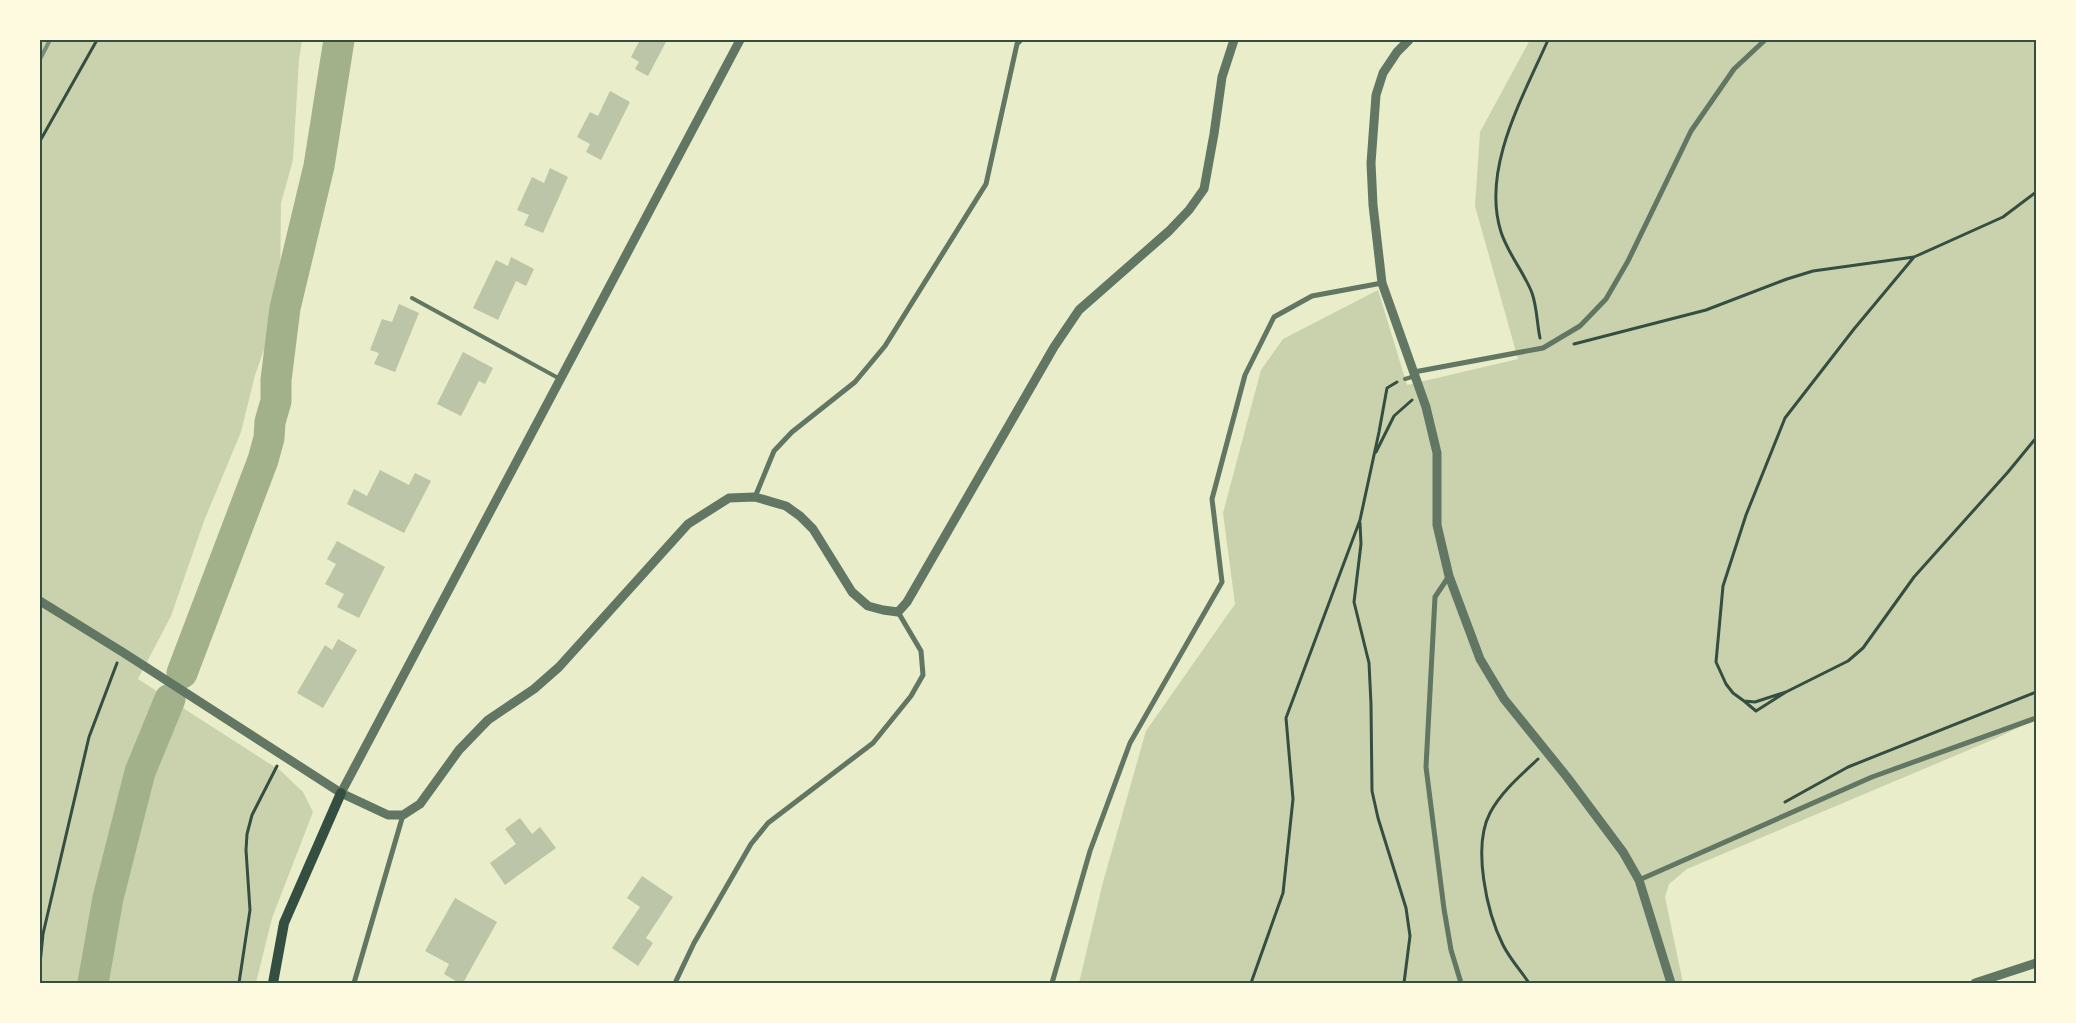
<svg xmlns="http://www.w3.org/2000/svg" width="2076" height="1023" font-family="Inter,sans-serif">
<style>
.green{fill:#cad2ad}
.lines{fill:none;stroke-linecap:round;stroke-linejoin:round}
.river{stroke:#a3b18a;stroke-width:31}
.building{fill:#bcc5a7}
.path{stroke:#344e41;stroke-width:3}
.service{stroke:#617663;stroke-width:4}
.minor{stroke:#617663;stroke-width:5}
.tertiary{stroke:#617663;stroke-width:9}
.secondary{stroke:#344e41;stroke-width:10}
.rail{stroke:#7c8e77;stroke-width:4}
.neatline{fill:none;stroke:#344e41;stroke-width:2}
</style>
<rect width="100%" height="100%" fill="#e9edc9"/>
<path class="green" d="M40,40H302L299,60L293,160L281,203L280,290L270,333L255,375L241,432L204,521L171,616L138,679L281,771L303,792L313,812L272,918L256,983H40Z
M1530,40H2036V719L1997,738L1687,869L1669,884L1665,897L1683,983H1079L1103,882L1146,731L1235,604L1223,513L1261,370L1283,339L1378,290L1407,385L1518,359L1475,206L1480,132Z"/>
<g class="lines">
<path class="river" d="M182,673L263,460L269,438L270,422L276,401V380L285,308L319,166L339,40
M93,983L108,898L140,772L170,699"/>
</g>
<path class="building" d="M640,40H667L648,76L635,69L639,62L631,57Z
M610,91L630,102L601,160L586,152L590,144L577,137L590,112L598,116Z
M550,168L568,177L543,233L524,225L529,215L517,210L532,177L544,183Z
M511,257L534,269L526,286L516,281L498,320L473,308L496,260L508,266Z
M399,304L419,313L395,372L374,364L379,353L370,350L382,319L392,322Z
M463,352L493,368L485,384L479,381L461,416L437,404Z
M380,470L409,485L415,473L431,481L404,533L347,504L354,489L367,496Z
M337,541L385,567L359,618L337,607L344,594L325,584L336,564L327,559Z
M338,639L357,650L323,708L297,693L325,645L332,650Z
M520,818L532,834L540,827L556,848L505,885L490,863L516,844L505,829Z
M642,876L673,897L646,938L653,943L638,966L612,948L640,907L627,898Z
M455,898L497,922L463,983H459L444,974L449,964L425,951Z"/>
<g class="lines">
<path class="path" d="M40,141L97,40
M1540,338C1537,324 1537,307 1532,293C1524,272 1508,254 1501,232C1481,169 1523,97 1548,40
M1574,344L1706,310L1787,279L1813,271L1914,257L2003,217L2036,192
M1376,452L1394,416L1412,400
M1360,523L1361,544L1354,602L1369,663L1371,704L1372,791L1378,818L1406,908L1410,936L1404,983
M1786,692L1755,702L1744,701L1756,711L1786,692L1848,661L1863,648L1914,577L2008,472L2036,438
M1744,701L1733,693L1726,684L1716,662L1723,586L1746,515L1785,418L1854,329L1914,257
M1785,802L1848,767L2036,692
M40,964L43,934L89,737L117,663
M239,983L250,910L246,850L247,834L252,815L277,766
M1251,983L1283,893L1293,799L1286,718L1360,520L1379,432L1387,388L1397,382
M1529,983C1521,971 1510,959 1503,945C1487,913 1472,847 1490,813C1501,792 1521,775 1538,759"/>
<path class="service" d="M412,298L560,379
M1405,379L1415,376"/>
<path class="minor" d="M1414,372L1543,348L1580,326L1606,299L1628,261L1691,131L1734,69L1765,40
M755,497L774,451L792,432L855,382L885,346L986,184L1017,44L1021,40
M1449,576L1435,597L1426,767L1444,909L1451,950L1461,983
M1639,880L1872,777L2036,718
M354,983L403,815
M675,983L694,943L751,844L768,823L873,743L911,696L923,675L921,651L898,612
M1052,983L1090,851L1130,743L1222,582L1212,499L1245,375L1274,317L1312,296L1382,283"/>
<path class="tertiary" d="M1409,40L1397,52L1383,73L1376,95L1371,163L1373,205L1382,283L1426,407L1437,453V525L1449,576L1480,659L1504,699L1567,777L1623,852L1639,880L1671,983
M40,601L124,653L341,793L388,815H403L420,804L459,750L488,720L534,689L559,667L688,524L729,498L755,497L786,506L800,516L813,529L852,592L868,606L883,610L898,612L907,602L1054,347L1079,310L1169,231L1189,210L1204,189L1214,134L1222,77L1234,40
M341,793L740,40
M1975,983L2036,963"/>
<path class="secondary" d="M273,983L284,923L341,793"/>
<path class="rail" d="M40,59L50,40"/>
</g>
<rect width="2076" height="1023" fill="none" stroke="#fefae0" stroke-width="82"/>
<rect x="41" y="41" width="1994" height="941" class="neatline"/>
</svg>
